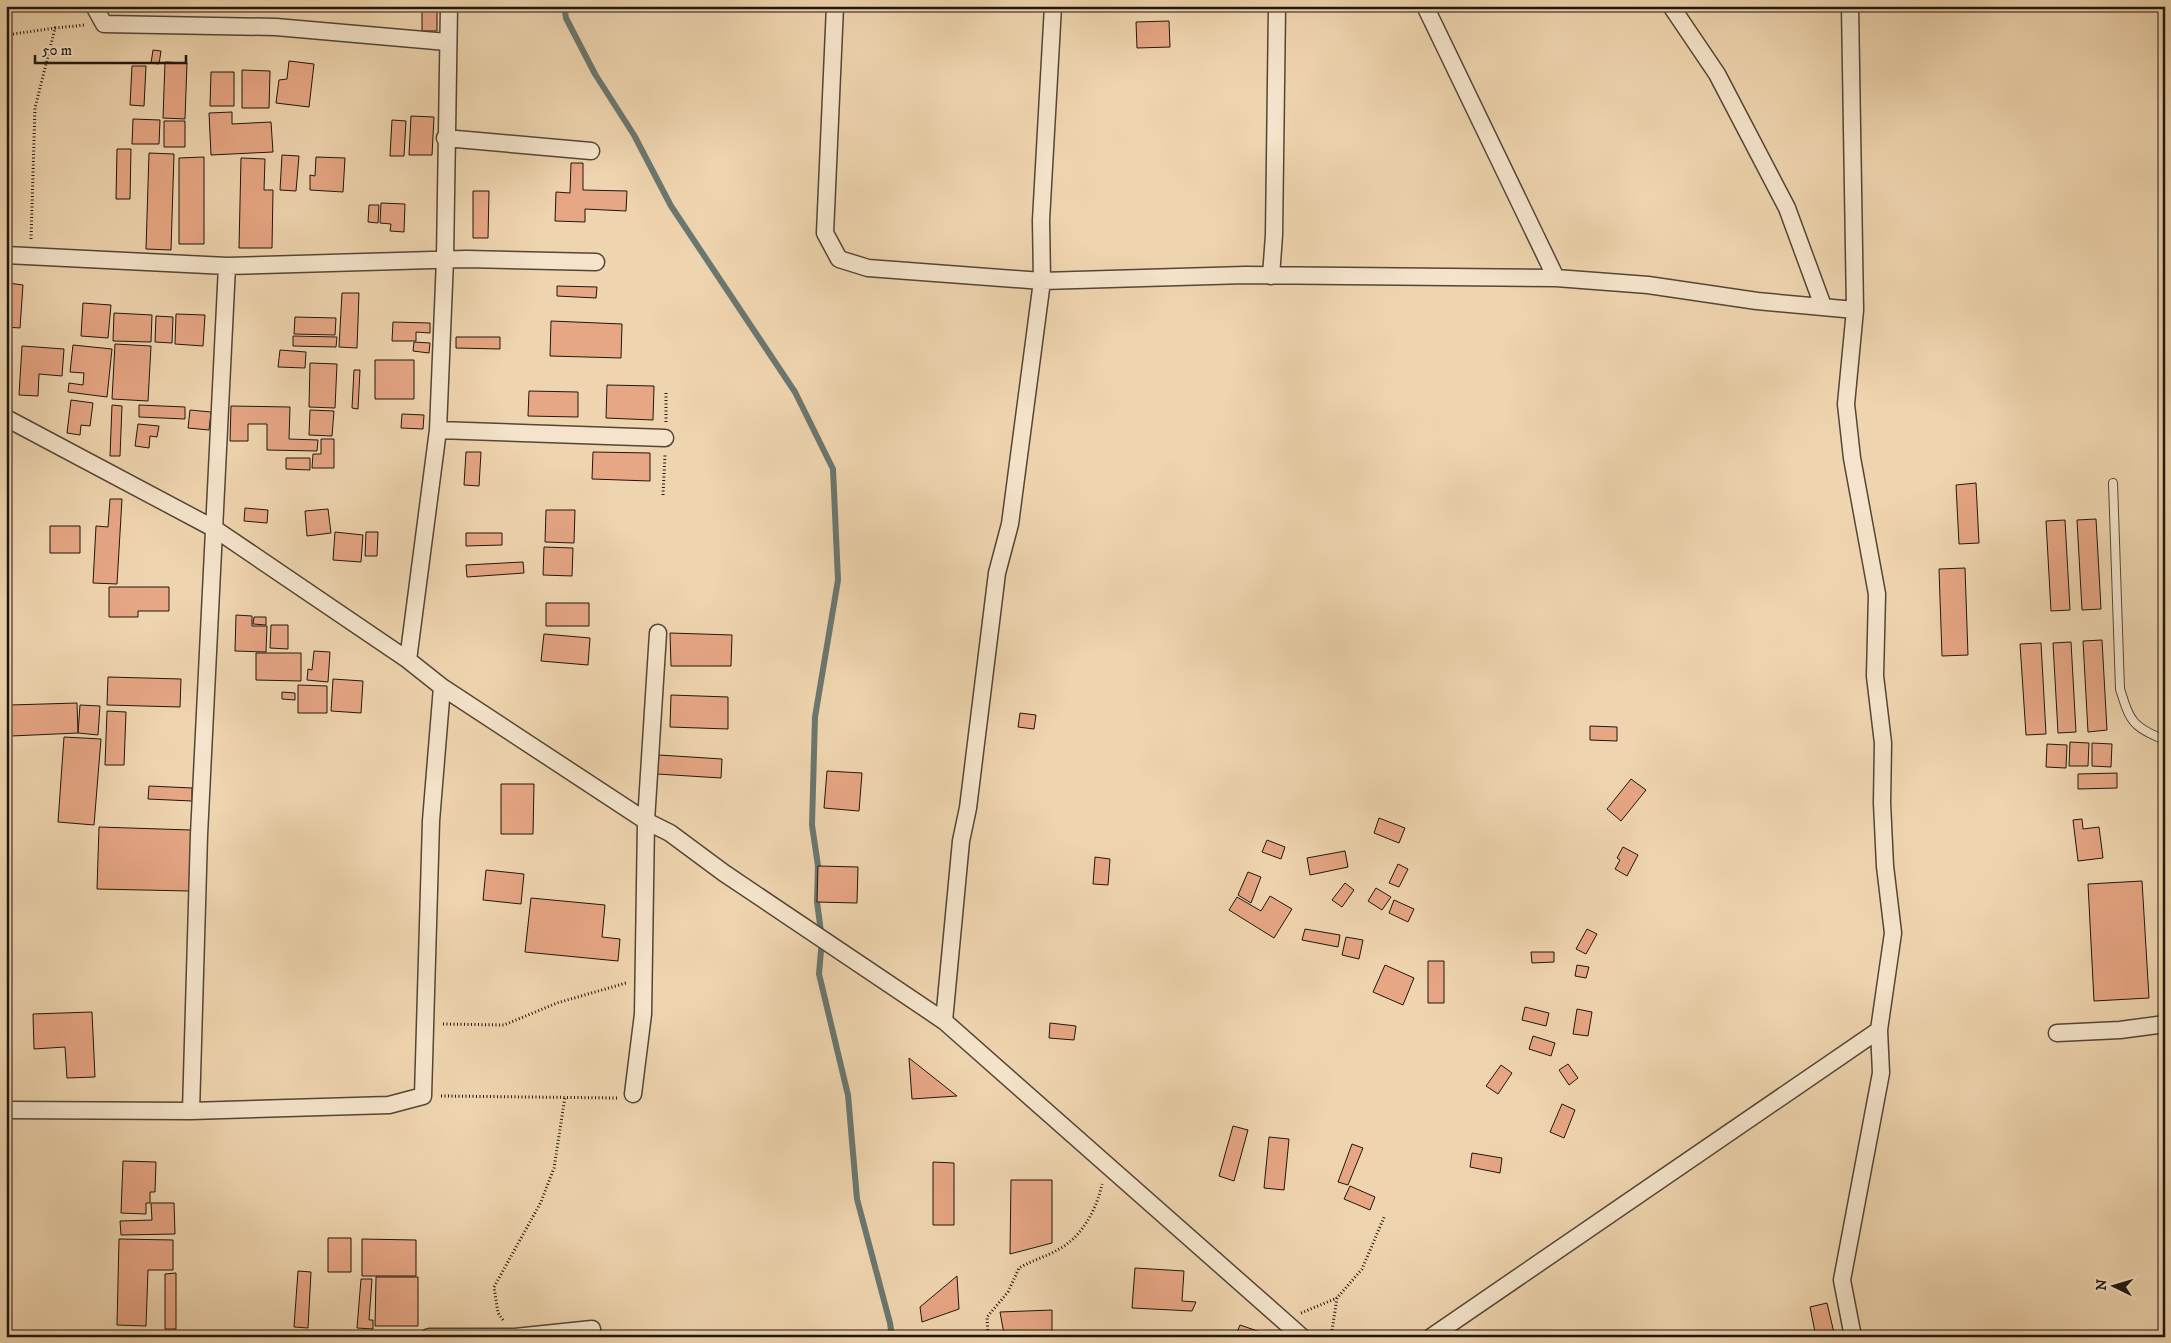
<svg xmlns="http://www.w3.org/2000/svg" width="2171" height="1343" font-family="'IM FELL DW Pica',serif">
<style>
.lines{fill:none;stroke-linecap:round;stroke-linejoin:round}
.stream{stroke:#6a7770;stroke-width:6}
.building{fill:#e7a684;stroke:#20160d}
.service-casing{stroke:#544636;stroke-width:10}
.minor-casing{stroke:#544636;stroke-width:19}
.path{stroke:#20160d;stroke-width:3;stroke-dasharray:1 2.5;stroke-linecap:butt}
.service{stroke:#f5e4cb;stroke-width:8}
.minor{stroke:#f5e4cb;stroke-width:16}
</style>
<rect width="100%" height="100%" fill="#efd5af"/>
<filter id="stains"><feTurbulence type="fractalNoise" baseFrequency=".004" numOctaves="4"/><feColorMatrix values="0 0 0 0 .2 0 0 0 0 .09 0 0 0 0 .02 0 0 0 .5 -.17"/></filter>
<radialGradient id="worn" r=".72"><stop offset=".6" stop-color="#630" stop-opacity="0"/><stop offset="1" stop-color="#630" stop-opacity=".3"/></radialGradient>
<g class="lines">
<path class="stream" d="M564,6L566,18L595,74L634,135L671,206L795,392L833,469L838,580L815,717L812,825L818,866L817,902L822,939L819,974L848,1095L857,1199L890,1323L892,1337"/>
</g>
<path class="building" d="M422,8H437V31H422Z
M1169,21L1170,47L1137,48L1136,22Z
M153,50L161,51L159,64L151,63Z
M289,61L314,64L309,107L276,103L279,80L287,79Z
M165,62L187,63L185,119L163,118Z
M132,66H146L144,106L130,105Z
M242,70L270,71L269,108H242Z
M211,72H234V106H210Z
M232,112V124L271,122L273,152L211,155L209,113Z
M411,116L434,117L432,155H409Z
M133,119L160,120L159,144H132Z
M392,120L406,121L404,156H390Z
M164,121H185V147H164Z
M117,149H131L130,199H116Z
M149,153L174,154L171,250L146,249Z
M282,155L299,156L296,191L280,190Z
M204,157V244H179V158Z
M316,157L345,158L343,192L310,190V175L315,176Z
M241,158L265,159L264,190H273L272,248H239Z
M571,163H583V190L627,191L626,211L585,209V222L555,221L556,192L570,193Z
M473,191H489L488,238H473Z
M381,203L405,204L404,232L390,231L391,224L380,223Z
M369,205H379L378,223L368,222Z
M8,283L23,285L20,328L6,327Z
M557,286L597,287L596,298L557,296Z
M342,293H359L357,348L339,347Z
M83,303L111,305L108,338L81,336Z
M114,313L152,315L151,342L113,341Z
M176,314L205,315L203,346L175,344Z
M156,316L173,317L172,343L155,342Z
M295,317L336,318L335,335L294,334Z
M551,321L622,324L621,358L550,356Z
M393,322L430,323V333L416,332V341H392Z
M293,336L337,337L336,347L293,346Z
M456,337H500V349L456,348Z
M414,342L430,343L429,353L413,351Z
M115,344L151,346L148,401L112,399Z
M73,345L112,349L107,397L68,392L69,383L83,385L84,373L70,372Z
M22,346L64,349L62,376L39,374L38,396L19,395Z
M280,350L306,352L305,368L278,367Z
M375,360H414V399H375Z
M310,363L337,364L335,408L309,407Z
M354,370H360L358,409L352,408Z
M607,385L654,386L653,420L606,418Z
M529,391L578,392V417L528,416Z
M71,400L93,403L90,426L81,425L80,435L67,433Z
M112,405L122,406L120,456H110Z
M139,405L185,407V419L139,417Z
M231,406L290,407L289,439L318,440L317,451L267,450V424H248V441H230Z
M190,410L211,412L209,430L188,428Z
M310,410L334,411L332,436L309,435Z
M402,414L424,415L423,429L401,428Z
M138,424L159,426L157,437L150,436L149,448L135,446Z
M321,439H334V468H312L313,454H321Z
M466,452H481L479,486L464,485Z
M593,452L650,453V481L592,479Z
M286,458H310V470L286,469Z
M1976,483L1979,543L1959,544L1956,485Z
M110,499H122L117,584L93,583L96,526L108,527Z
M245,508L268,510L267,523L244,521Z
M2162,508L2165,509V531H2160Z
M328,509L331,533L307,536L305,511Z
M546,510H575L574,543L545,542Z
M2096,519L2101,609L2082,610L2077,520Z
M2065,520L2070,610L2051,611L2046,521Z
M50,526H80V553H50Z
M335,532L363,535L361,562L333,560Z
M366,532H378L377,556H365Z
M466,533H502V545L466,546Z
M544,547L573,548L572,576L543,575Z
M523,562L524,573L467,577L466,565Z
M1965,568L1968,655L1942,656L1939,569Z
M109,587H169V611H138V617H109Z
M546,603H589V626H546Z
M236,615L252,616V626H267L266,652L235,651Z
M254,617H266V625L253,624Z
M271,625H288V649L270,648Z
M670,633L732,635L731,666H671Z
M544,634L590,638L588,665L541,661Z
M2102,640L2107,730L2088,732L2083,641Z
M2071,642L2076,732L2058,733L2053,643Z
M2041,643L2046,734L2026,735L2020,644Z
M314,651L330,652L328,682L307,680L308,669L312,670Z
M256,653H301V681L256,680Z
M108,677L181,679L180,707L107,705Z
M333,679L363,681L361,713L331,711Z
M298,685L327,686V713H298Z
M282,692L295,693V700L282,699Z
M671,695L728,697V729L670,727Z
M77,703L78,733L11,736L10,705Z
M80,705L100,706L98,735L78,733Z
M107,711L126,712L124,765H105Z
M1020,713L1036,715L1034,729L1018,727Z
M1590,726L1617,727V741L1590,740Z
M64,737L101,739L94,825L58,822Z
M2070,742L2089,743L2088,766H2069Z
M2092,743L2112,744L2111,767L2092,766Z
M2047,744L2067,745L2066,768L2046,767Z
M659,755L722,759L721,778L657,774Z
M827,771L862,773L859,811L824,808Z
M2117,773V788L2078,789V774Z
M1631,779L1646,790L1621,821L1607,809Z
M501,784H534L533,834H501Z
M149,786L192,788V801L148,799Z
M1379,818L1405,828L1399,843L1374,833Z
M2082,819L2083,829L2099,827L2103,858L2078,861L2073,820Z
M99,827L191,830L189,891L97,889Z
M1267,840L1285,847L1281,859L1262,852Z
M1623,847L1638,855L1627,876L1615,869L1620,860L1617,858Z
M1345,851L1348,867L1310,875L1307,858Z
M1095,857L1110,859L1108,885L1093,884Z
M1398,864L1408,869L1399,887L1389,883Z
M818,866L858,867L857,903L817,902Z
M486,870L524,874L521,904L483,900Z
M1248,872L1261,877L1251,903L1238,895Z
M2142,881L2149,998L2094,1001L2088,884Z
M1345,883L1354,890L1342,907L1332,900Z
M1376,888L1391,897L1382,910L1368,901Z
M1270,896L1292,909L1274,938L1229,910L1237,897L1261,911Z
M531,898L605,905L602,937L620,939L618,961L525,952Z
M1394,900L1414,909L1408,922L1389,913Z
M1305,929L1340,935L1338,947L1302,940Z
M1587,929L1597,934L1586,954L1576,949Z
M1346,937L1363,940L1359,959L1342,955Z
M1531,952H1554V962L1532,963Z
M1428,961H1444V1003H1428Z
M1385,965L1414,978L1403,1005L1373,992Z
M1577,965L1589,967L1586,978L1575,976Z
M1525,1007L1549,1013L1546,1026L1522,1020Z
M1577,1009L1592,1012L1588,1036L1573,1034Z
M92,1012L95,1077L67,1078L65,1047L34,1049L33,1014Z
M1050,1023L1076,1026L1074,1040L1049,1038Z
M1533,1036L1555,1043L1551,1056L1529,1049Z
M909,1058L957,1096L912,1099Z
M1568,1064L1578,1078L1569,1085L1559,1070Z
M1501,1065L1512,1073L1498,1094L1486,1086Z
M1562,1104L1575,1110L1564,1138L1550,1132Z
M1233,1126L1248,1130L1234,1181L1219,1176Z
M1269,1137L1289,1139L1284,1190L1264,1188Z
M1352,1144L1363,1148L1348,1185L1338,1182Z
M1472,1153L1502,1158L1500,1173L1470,1167Z
M123,1161L156,1162L155,1192H150V1203H146V1214L121,1213Z
M933,1162L954,1163V1225H933Z
M1011,1180H1052V1243L1010,1254Z
M1350,1186L1375,1197L1370,1210L1344,1199Z
M151,1203H174L175,1234L121,1235L120,1221L152,1220Z
M328,1238H351V1272H328Z
M119,1239L173,1240V1270H148L146,1326L117,1325Z
M362,1239L416,1240V1276H362Z
M1135,1268L1184,1271L1182,1301L1196,1302L1192,1311L1132,1308Z
M298,1271L311,1272L308,1328L294,1327Z
M176,1273V1329H165V1274Z
M957,1276L959,1309L922,1322L920,1307Z
M376,1277H418V1326H375Z
M361,1279H372L369,1320H373V1329L357,1328Z
M1827,1303L1835,1337H1816L1810,1307Z
M1052,1310V1332L1004,1334L1000,1312Z
M1240,1325L1266,1334L1265,1337H1235Z"/>
<g class="lines">
<g class="service-casing">
<path id="service" d="M2113,483L2120,689C2130,721 2132,727 2165,740"/>
</g>
<g class="minor-casing">
<path id="minor" d="M94,6L104,24L276,27L447,42
M835,6L825,233L839,259L868,268L1042,281L1245,275L1556,278L1648,285L1757,301L1855,310
M1425,6L1556,278
M1671,6L1717,74L1787,208L1823,306
M1850,6L1855,310L1846,404L1852,458L1877,594L1875,676L1883,743L1882,803L1885,866L1893,933L1879,1030L1881,1073L1842,1280L1853,1337
M445,138L591,151
M6,255L227,266L466,259L596,262
M1271,276L1274,235L1277,6
M6,418L215,529L408,660L442,687L646,821L670,833L724,873L944,1021L1302,1337
M438,430L665,438
M408,660L438,430L445,259L449,6
M944,1021L961,841L968,808L997,573L1010,524L1042,281L1041,220L1053,6
M2057,1033L2120,1030L2165,1024
M633,1094L643,1014L646,821L658,633
M6,1110L191,1111L389,1105L423,1096L431,821L442,687
M191,1111L199,835L227,266
M429,1337H515L592,1329
M1431,1337L1879,1030"/>
</g>
<path class="path" d="M6,35L55,28
M31,239L35,108L55,28L85,25
M666,422V391
M663,495L665,455
M443,1024L504,1025L557,1003L626,983
M441,1096L617,1098
M1301,1313L1337,1298
M503,1320L498,1313L494,1287L541,1202L554,1168L565,1097
M988,1337L987,1317L1008,1292L1019,1268C1033,1260 1048,1256 1061,1248C1083,1235 1097,1208 1102,1184
M1331,1337L1337,1298L1362,1269L1385,1215"/>
<use href="#service" class="service"/>
<use href="#minor" class="minor"/>
</g>
<rect width="2171" height="1343" fill="none" stroke="#efd5af" stroke-width="25"/>
<rect x="8" y="8" width="2156" height="1328" fill="none" stroke="#20160d" stroke-width="2.5"/>
<rect x="12" y="12" width="2146" height="1318" fill="none" stroke="#20160d"/>
<g transform="translate(2114 1286) rotate(275)" stroke="#f5e4cb" stroke-width="4" paint-order="stroke">
<path d="M0-4L9 19L0 12L-9 19Z" fill="#20160d"/>
<text y="-8" font-size="14" font-weight="bold" text-anchor="middle" fill="#20160d">N</text>
</g>
<path d="M35 55v8h151v-8" fill="none" stroke="#20160d" stroke-width="2.5"/>
<text x="42" y="55" font-size="15" fill="#20160d" stroke="#f5e4cb" stroke-width="4" paint-order="stroke">50 m</text>
<rect width="100%" height="100%" filter="url(#stains)"/>
<rect width="100%" height="100%" fill="url(#worn)"/>
</svg>
